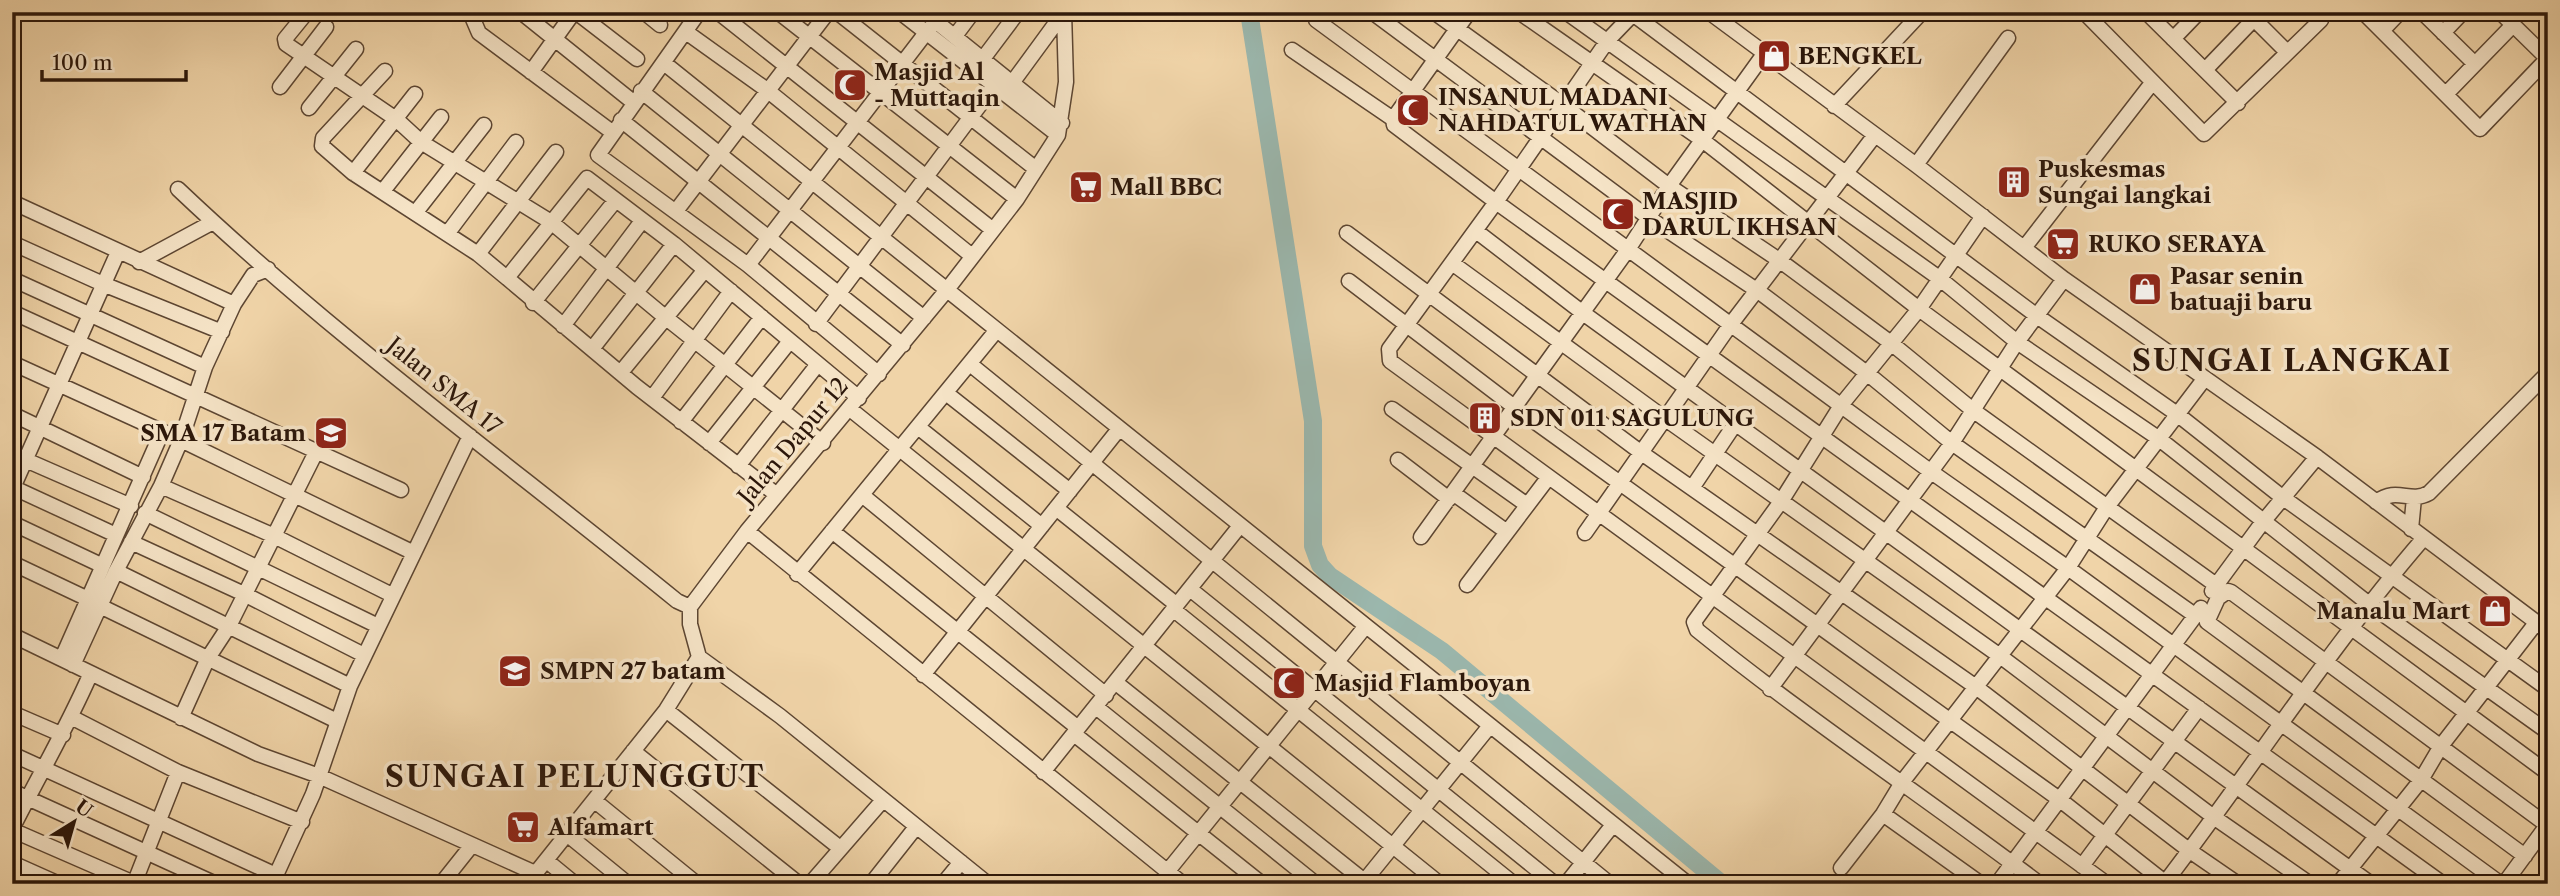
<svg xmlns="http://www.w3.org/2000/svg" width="2560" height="896" font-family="'Libre Caslon Text',serif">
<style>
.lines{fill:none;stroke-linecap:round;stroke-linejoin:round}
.river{stroke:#9bb7ad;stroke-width:18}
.minor-casing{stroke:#5d4632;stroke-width:17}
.minor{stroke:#f5e3c6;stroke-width:14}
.labels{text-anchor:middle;stroke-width:7;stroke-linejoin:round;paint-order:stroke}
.poi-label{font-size:23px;font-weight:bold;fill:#2c170a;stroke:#f5e3c6;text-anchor:start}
.street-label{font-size:23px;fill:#2c170a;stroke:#f5e3c6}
.district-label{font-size:30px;font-weight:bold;letter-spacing:2px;fill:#2c170a;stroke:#f5e3c6}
</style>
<rect width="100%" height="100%" fill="#f0d4a8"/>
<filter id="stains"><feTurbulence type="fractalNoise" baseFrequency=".00286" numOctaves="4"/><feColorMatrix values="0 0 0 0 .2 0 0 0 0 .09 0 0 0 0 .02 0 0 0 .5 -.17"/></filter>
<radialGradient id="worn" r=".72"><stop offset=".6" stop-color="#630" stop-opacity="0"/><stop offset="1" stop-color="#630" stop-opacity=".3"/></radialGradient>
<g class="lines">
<path class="river" d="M1249,12L1313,421V546L1320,565L1330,576L1442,651L1722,884"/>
<g class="minor-casing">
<path id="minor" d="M307,12L285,39L286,44L396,119L421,142L551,222L665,317L823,443
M470,12L479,33L612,132
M521,12L633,102
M576,12L637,59
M644,12L660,25
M699,12L598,155L748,265L879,374
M718,12L993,230
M778,12L1017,199
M837,12L1036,169
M900,12L1058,135
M924,12L1062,123
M1372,12L1649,218L1758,291L1868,374L1952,443L2196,616
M1519,12L1701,139L1919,309L2548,773
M1566,12L1939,278L2017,342L2158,438L2369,604L2548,732
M1630,12L2037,316L2177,414L2282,497L2548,689
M1635,12L1608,40L1496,202L1389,349L1390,361L2107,884
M1709,12L1916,165L2064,279L2317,457L2548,631
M2084,12L2204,134L2321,20L2313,12
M2146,12L2238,103
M2363,12L2480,129L2548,58
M2422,12L2475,64
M2500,12L2547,58
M2248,13L2287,52
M1316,20L1930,471L2068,568L2501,884
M2382,31L2400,12
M686,32L767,90L972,256
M2443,33L2463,12
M955,36L973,12
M2173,39L2199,12
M1292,50L1393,119L1394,125L1496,202L2443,884
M1764,54L1669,186L1779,260L1891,343L1974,411L2216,585
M982,60L1018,12
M664,63L1688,884
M2205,70L2254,19
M385,71L323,138L322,146L353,173L478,254L507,278
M531,72L574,12
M1012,83L1064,12
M280,87L326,27
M641,91L924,318
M2446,94L2513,25
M1834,106L1922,12
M309,108L356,49
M1393,119L1469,12
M621,120L903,345
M1916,165L2008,38
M353,173L415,94
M178,189C334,337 510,465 677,601L690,607
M383,191L441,117
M12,202L234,304L205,367L181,440L161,486L116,571L73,665
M676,211L828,12
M416,212L484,125
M1983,216L1919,309L1842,404L1782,500L1694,622L1697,630C1807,719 1926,798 2040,884
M1476,231L1583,313L2371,884
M1347,233L1643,454L1976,687L2190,851L2238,884
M447,234L516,142
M12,243L103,284L222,332
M2024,248L2152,83
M478,254L556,152
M139,262L213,222
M1452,263L1667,420L2000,656L2215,818L2310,884
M748,265L935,21
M12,279L205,367
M1349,281L1513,406L2059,799L2167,884
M533,303L615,201
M234,304L253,275L268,269
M12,312L401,490
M816,324L994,86
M563,326L642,221
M592,349L674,244
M12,363L181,440L414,553L350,686L313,794L272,884
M970,364L1610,884
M622,371L704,271
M946,393L1070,491
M652,398L731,291
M850,409L1440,884
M1392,409L1527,505
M12,414L143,477
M681,422L762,317
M918,427L1042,526
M709,443L790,341
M12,454L131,506
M1398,460L1449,499
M738,466L818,364
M161,486L272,535L392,595
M12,487L116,535
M1692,488L1735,424
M12,490L118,252
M1453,493L1507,532
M777,495L637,387L507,278L587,178L674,244L859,398
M862,495L1106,695
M2376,502C2398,486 2409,504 2429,493L2548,373
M1056,508L1177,605
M145,513L378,626
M12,523L101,565
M2411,529L2414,498
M747,531L1183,884
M832,531L1078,728
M1585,533L1731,324L1875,135
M1421,537L1629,248L1669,186L1563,105L1434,12
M131,542L244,594L364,655
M414,553L470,436
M12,563L88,599
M116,571L350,686
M797,574L996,331
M1467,585L1548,478
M1190,589L1555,884
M2212,591L2262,523L2317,457
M100,606L337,721
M1174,610L1514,884
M12,635L258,754L319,776L535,873
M699,657L780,716L988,884
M62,658L162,432
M923,675L1119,429
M1115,682L1368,884
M1770,689L1952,443L2017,342L2064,279
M1096,707L1316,884
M666,710L840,848
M12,713L63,735
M71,717L178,772L302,822
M181,718L208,658L229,626L317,450
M1074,734L1262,884
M633,751L799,884
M12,754L276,875
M1043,772L1239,527
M12,791L216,884
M595,801L697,884
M1883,814L1981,884
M12,829C38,777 67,728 90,675
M12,830L136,884
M568,835L628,884
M2525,856L2207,622L2218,598L2228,591L2231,592L2547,825
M547,861L575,884
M12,863L59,884
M2082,866L2199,708
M1841,868L1883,814L1903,781L2068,568L2107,507L2205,378
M1167,872L1365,627
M134,884L178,772
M441,884L472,845
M527,884L666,710L699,657L690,624V607L747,531L946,291L1017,199L1058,135L1066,82L1064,12
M810,884L883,800
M871,884L916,827
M943,884L961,862
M1362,884L1489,727
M1566,884L1612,826
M1997,884L2201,608
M2164,884C2252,769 2329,648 2423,539
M2338,884L2421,780L2441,746L2536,623
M2504,884L2548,824"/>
</g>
<use href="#minor" class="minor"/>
</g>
<defs>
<g id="shop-square" transform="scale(1.75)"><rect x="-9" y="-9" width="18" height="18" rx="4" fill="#8f2418" stroke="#f5e3c6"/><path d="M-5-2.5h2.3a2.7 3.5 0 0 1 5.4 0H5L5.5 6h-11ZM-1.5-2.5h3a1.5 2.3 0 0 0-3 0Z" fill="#fff"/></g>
<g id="mosque-square" transform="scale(1.75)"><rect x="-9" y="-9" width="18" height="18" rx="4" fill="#8f2418" stroke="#f5e3c6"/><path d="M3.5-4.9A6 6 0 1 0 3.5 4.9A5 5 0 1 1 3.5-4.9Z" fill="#fff"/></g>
<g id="building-square" transform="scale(1.75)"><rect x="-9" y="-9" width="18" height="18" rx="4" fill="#8f2418" stroke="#f5e3c6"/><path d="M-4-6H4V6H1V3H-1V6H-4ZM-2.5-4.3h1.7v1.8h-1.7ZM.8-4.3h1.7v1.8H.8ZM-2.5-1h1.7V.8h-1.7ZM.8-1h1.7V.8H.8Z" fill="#fff"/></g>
<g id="supermarket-square" transform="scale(1.75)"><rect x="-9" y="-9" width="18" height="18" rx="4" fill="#8f2418" stroke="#f5e3c6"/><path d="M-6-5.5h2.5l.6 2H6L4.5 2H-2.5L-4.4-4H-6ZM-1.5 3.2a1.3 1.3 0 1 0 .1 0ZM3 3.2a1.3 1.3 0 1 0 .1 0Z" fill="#fff"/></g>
<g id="school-square" transform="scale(1.75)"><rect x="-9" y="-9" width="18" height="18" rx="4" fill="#8f2418" stroke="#f5e3c6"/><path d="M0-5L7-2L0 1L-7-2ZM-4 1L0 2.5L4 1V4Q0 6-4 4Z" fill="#fff"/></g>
</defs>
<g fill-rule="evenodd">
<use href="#shop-square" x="1774" y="56"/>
<use href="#mosque-square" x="850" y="85"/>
<use href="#mosque-square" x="1413" y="110"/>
<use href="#building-square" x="2014" y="182"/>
<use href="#supermarket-square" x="1086" y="187"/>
<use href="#mosque-square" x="1618" y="214"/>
<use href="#supermarket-square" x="2063" y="244"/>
<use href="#shop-square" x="2145" y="289"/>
<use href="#building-square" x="1485" y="418"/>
<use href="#school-square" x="331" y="433"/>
<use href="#shop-square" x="2495" y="611"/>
<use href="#school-square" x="515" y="671"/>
<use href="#mosque-square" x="1289" y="683"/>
<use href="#supermarket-square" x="523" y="827"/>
</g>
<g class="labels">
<g class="poi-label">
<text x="1798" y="64">BENGKEL</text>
<text x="874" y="80">Masjid Al<tspan x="874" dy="26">- Muttaqin</tspan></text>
<text x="1438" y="105">INSANUL MADANI<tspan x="1438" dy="26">NAHDATUL WATHAN</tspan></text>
<text x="2038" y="177">Puskesmas<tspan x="2038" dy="26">Sungai langkai</tspan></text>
<text x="1110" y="195">Mall BBC</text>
<text x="1642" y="209">MASJID<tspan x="1642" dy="26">DARUL IKHSAN</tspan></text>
<text x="2088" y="252">RUKO SERAYA</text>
<text x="2170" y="284">Pasar senin<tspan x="2170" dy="26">batuaji baru</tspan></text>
<text x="1510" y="426">SDN 011 SAGULUNG</text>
<text x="306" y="441" text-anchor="end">SMA 17 Batam</text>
<text x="2470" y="619" text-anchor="end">Manalu Mart</text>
<text x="540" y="679">SMPN 27 batam</text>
<text x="1314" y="691">Masjid Flamboyan</text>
<text x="548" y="835">Alfamart</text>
</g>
<g class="street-label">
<text transform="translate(444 386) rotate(39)" y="8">Jalan SMA 17</text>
<text transform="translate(793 441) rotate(-50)" y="8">Jalan Dapur 12</text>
</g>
<g class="district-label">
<text x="2292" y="371">SUNGAI LANGKAI</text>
<text x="575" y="787">SUNGAI PELUNGGUT</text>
</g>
</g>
<rect width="2560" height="896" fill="none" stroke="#f0d4a8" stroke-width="42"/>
<rect x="14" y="14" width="2532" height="868" fill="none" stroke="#2c170a" stroke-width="3.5"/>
<rect x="21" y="21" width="2518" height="854" fill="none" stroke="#2c170a" stroke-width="2"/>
<g transform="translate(74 822) rotate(37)" stroke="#f5e3c6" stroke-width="5" paint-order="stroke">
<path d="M0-5L12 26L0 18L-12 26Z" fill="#2c170a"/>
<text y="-10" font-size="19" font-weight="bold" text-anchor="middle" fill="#2c170a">U</text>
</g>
<path d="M42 70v10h144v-10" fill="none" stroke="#2c170a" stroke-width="3.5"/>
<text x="52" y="70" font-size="21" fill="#2c170a" stroke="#f5e3c6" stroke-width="5" paint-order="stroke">100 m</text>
<rect width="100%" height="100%" filter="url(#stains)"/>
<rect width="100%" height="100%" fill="url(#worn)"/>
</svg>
